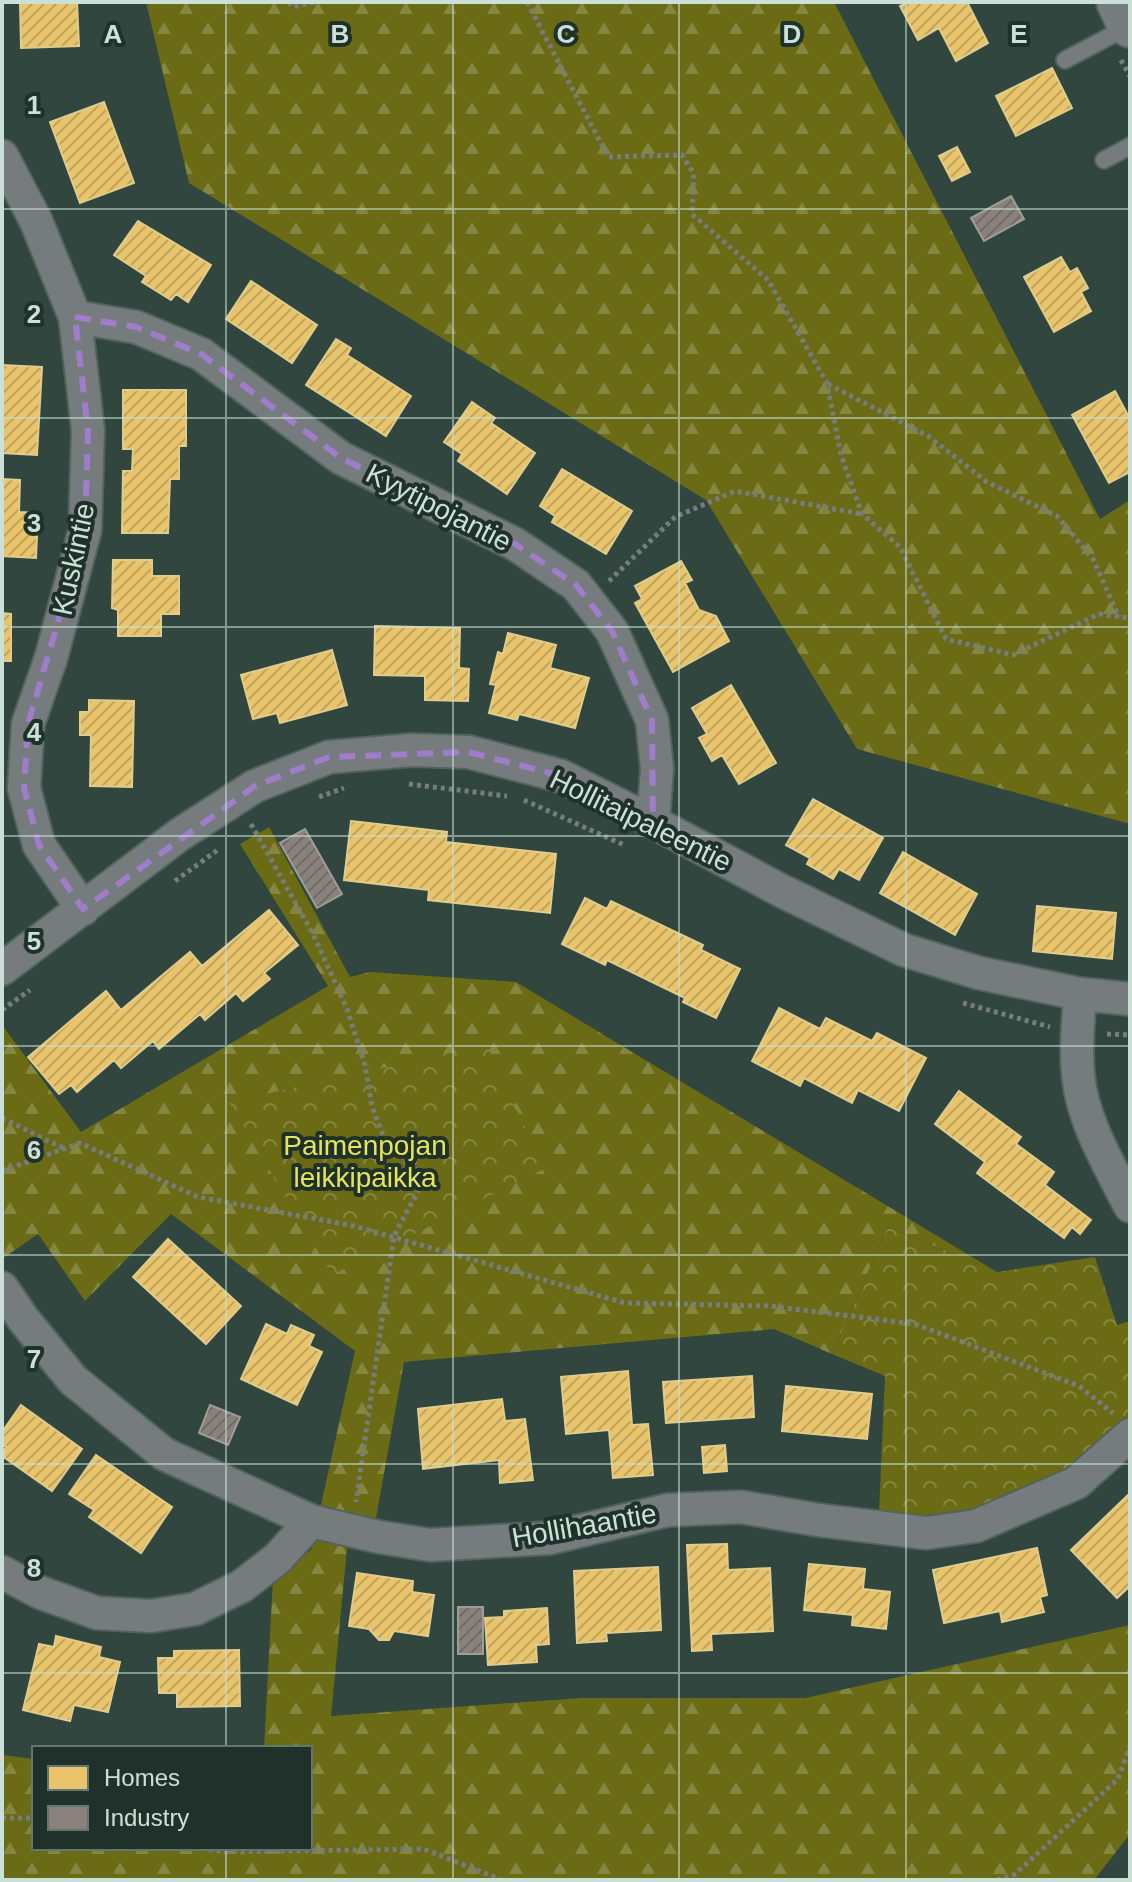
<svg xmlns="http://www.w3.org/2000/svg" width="1132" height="1882" font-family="Helvetica,sans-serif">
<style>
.forest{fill:url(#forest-firs)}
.park{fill:url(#park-crowns)}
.homes{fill:url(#homes-hatch);stroke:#e0cd8b;stroke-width:2}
.industry{fill:url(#industry-hatch);stroke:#9e9e97;stroke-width:2}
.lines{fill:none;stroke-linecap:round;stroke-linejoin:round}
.lane-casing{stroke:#51635c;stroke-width:20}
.street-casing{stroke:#51635c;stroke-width:36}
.secondary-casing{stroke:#51635c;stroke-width:48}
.path{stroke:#777d7e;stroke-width:5;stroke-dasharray:4 4;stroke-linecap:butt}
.lane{stroke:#767c7e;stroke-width:16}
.street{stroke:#767c7e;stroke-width:32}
.secondary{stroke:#767d7f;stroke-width:44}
.marked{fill:none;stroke:#9f7dca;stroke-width:6;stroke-dasharray:16 10;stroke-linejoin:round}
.grid{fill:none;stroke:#cbe1d7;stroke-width:2;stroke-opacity:0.55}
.labels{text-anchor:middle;stroke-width:8;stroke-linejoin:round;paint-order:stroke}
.street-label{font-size:28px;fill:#cbe1d7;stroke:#1f312a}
.park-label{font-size:28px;fill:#e6e45b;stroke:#1f312a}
.grid-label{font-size:26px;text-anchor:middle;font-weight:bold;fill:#cbe1d7;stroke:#1f312a;stroke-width:8;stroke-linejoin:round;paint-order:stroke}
</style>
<defs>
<pattern id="forest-firs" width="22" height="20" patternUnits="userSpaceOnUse" patternTransform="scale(2)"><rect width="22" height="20" fill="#6a6b14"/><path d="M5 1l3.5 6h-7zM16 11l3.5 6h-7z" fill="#858741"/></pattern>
<pattern id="park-crowns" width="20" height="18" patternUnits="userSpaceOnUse" patternTransform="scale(2)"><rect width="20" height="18" fill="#6a6b14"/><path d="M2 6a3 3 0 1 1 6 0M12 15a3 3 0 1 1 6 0" fill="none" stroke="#858741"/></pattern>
<pattern id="homes-hatch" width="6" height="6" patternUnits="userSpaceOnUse" patternTransform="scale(2)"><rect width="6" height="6" fill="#e9c46a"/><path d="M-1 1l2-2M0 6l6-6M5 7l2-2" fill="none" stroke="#bea460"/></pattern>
<pattern id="industry-hatch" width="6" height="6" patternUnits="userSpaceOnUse" patternTransform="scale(2)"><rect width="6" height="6" fill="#8a817c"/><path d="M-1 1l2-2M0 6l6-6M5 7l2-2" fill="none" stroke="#6f6c67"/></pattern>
</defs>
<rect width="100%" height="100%" fill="#30463e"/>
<path class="forest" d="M146,2H834L1100,519L1130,500V824L857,749L706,500L189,183Z
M269,827L350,977L370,972L516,982L997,1272L888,1227L832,1354L774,1329L404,1362L376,1518L350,1517L331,1716L581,1698H805L1130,1625V1834L1094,1880H2V1755L34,1759V1848H310V1748H264L273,1579L311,1550L355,1351L171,1214L85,1301L38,1234L2,1259V1025L81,1132L328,986L240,844Z"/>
<path class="park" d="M487,1045L544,1169L332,1275L229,1102Z
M888,1227L997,1272L1095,1257L1117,1325L1130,1321V1417L1115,1437L1071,1474L974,1515L924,1521L879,1513L885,1376L832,1354Z"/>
<path class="homes" d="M20,2H77L79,46L21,48Z
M909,2H967L988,43L956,61L939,28L918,40L900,6Z
M1052,68L1072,108L1016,136L996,96Z
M104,102L134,183L80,203L50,122Z
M957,147L970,172L952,181L939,156Z
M138,221L211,265L188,302L176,294L171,300L142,282L146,276L114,255Z
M1061,257L1070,272L1077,268L1088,288L1081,292L1091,311L1054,332L1024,277Z
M251,281L317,325L292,363L226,319Z
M336,339L351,348L347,355L411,396L386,436L306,385Z
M2,365L42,367L37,455L2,453Z
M123,390H186V446H179V479H170L168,533H122L123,471H132L133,449H123Z
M1115,391L1130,419V472L1109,483L1072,415Z
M472,402L495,418L491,423L535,453L507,494L458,461L462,454L444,442Z
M562,469L632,511L606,554L552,522L555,516L540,506Z
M2,479L20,480L19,512L38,513L36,558L2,556Z
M113,560H152V576H179V614H161V636H118V610L112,608Z
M681,561L692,580L685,583L699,610L716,616L729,641L673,672L635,603L642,599L635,586Z
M2,613L11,614V661H2Z
M375,626L460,628L459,668L469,669L468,701L425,700V676L374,675Z
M508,633L556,645L550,668L589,678L575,728L519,714L517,720L489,713L496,685L490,684L498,652L503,654Z
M332,650L347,705L280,723L277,713L253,719L241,675Z
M731,685L776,763L739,784L722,755L712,761L699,738L707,734L692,708Z
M89,700L134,701L132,787L90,786L91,735H80V712H89Z
M813,799L883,838L859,880L839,869L833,879L807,864L810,858L786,845Z
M351,821L447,832L446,842L556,854L550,913L428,900L429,890L344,880Z
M903,852L977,894L955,935L880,893Z
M585,898L607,909L611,901L703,945L701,950L740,969L716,1018L683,1002L685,998L607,960L605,965L562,944Z
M1037,906L1116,913L1112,959L1033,951Z
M269,910L298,945L264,973L270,979L243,1001L236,993L205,1020L200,1014L159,1049L153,1041L121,1068L114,1060L77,1092L71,1085L59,1094L28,1057L106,991L121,1010L190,952L202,966Z
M779,1008L820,1029L826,1018L872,1041L877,1033L926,1058L899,1111L858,1090L852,1103L804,1078L800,1086L752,1061Z
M959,1091L1021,1137L1016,1144L1054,1172L1045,1185L1091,1220L1080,1234L1072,1227L1064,1238L977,1173L985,1162L935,1124Z
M168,1239L241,1306L206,1344L133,1277Z
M266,1324L287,1334L291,1325L314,1335L309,1346L322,1352L297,1405L241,1379Z
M628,1371L632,1425L648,1424L653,1475L613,1478L609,1430L566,1434L561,1377Z
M752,1376L754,1417L666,1423L663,1382Z
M786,1386L872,1394L867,1439L782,1431Z
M502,1399L505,1421L525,1419L533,1480L500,1483L499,1460L423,1469L418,1409Z
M21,1405L82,1449L52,1491L2,1456L6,1447L2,1444V1432Z
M725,1445L727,1471L704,1473L702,1447Z
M96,1455L172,1507L141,1553L89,1517L94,1510L69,1494Z
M1130,1493V1586L1117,1598L1071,1550Z
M727,1544L728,1570L770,1568L773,1631L711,1634L712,1650L692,1651L687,1545Z
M1037,1548L1047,1595L1040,1597L1044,1612L1002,1622L1000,1611L944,1623L933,1570Z
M809,1564L865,1569L863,1589L890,1592L886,1629L852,1625L853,1615L804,1610Z
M658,1567L661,1630L606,1633L607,1641L577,1643L574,1571Z
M357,1573L413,1581L412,1592L434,1595L428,1636L394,1631L389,1640H379L369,1629L349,1626Z
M547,1608L549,1644L536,1645L537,1662L488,1665L485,1618L504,1617V1611Z
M56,1636L101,1647L99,1657L120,1662L108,1712L74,1705L70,1721L23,1710L39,1644L54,1647Z
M239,1650L240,1706L177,1707V1693H159L158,1658H174V1651Z"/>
<path class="industry" d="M1011,196L1024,219L984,241L971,218Z
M305,829L342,894L317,908L280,843Z
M210,1405L240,1417L228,1445L199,1433Z
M458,1607H483V1654H458Z"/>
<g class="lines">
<g class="lane-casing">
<path id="lane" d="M1065,60L1127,27
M1104,160L1130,146"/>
</g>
<g class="street-casing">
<path id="street" d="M2,156L36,221L75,317L83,386L88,431L85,530L51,658L28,724L24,788L39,845L83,909
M75,317L136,327L201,354L341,458L515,544L576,585L612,631L652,720L657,769L653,822
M2,969L179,835L255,786L329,757L412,750L469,752L561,776L653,822L782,891L904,950L979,973L1080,994L1130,999
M1080,994C1078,1026 1074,1061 1081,1093C1089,1132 1112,1170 1130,1206
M2,1288L24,1320L73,1380L164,1454L311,1521L379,1537L430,1545L550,1538L668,1510L741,1507L818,1520L926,1533L976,1526L1076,1483L1130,1435
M2,1572L39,1592L97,1613L151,1616L195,1609L242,1586L278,1558L311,1521"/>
</g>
<g class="secondary-casing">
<path id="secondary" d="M1119,2L1130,25"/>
</g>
<path class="path" d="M289,2L293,7L315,2
M527,2L608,157L682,155L694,174L692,214L768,280L827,383L841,455L862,514L900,547L946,639L1013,655L1099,614L1130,618
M1121,60L1130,76
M828,384L928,436L987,482L1057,516L1093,559L1119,617
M609,581L675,517L735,491L861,514
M409,784L507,796
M319,797L344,788
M524,800L624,845
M251,824L313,934L347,1009L365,1065L372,1107L385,1140L416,1170L420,1187L394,1236L356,1502
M175,881L219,849
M963,1003L1050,1027
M2,1010L30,990
M1107,1034L1130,1035
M2,1118L63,1148
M2,1171L80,1143L198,1197L354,1226L625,1303L770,1306L915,1324L1079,1386L1113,1413
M2,1818H34
M201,1848L223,1852L424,1849L502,1880
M997,1880L1014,1875L1118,1779L1130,1746"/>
<use href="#lane" class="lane"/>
<use href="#street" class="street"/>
<use href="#secondary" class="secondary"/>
</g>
<path class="marked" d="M75,317L136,327L201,354L341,458L515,544L576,585L612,631L652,720L653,822L561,776L469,752L329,757L255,786L83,909L39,845L24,788L28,724L85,530L88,431Z"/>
<path class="grid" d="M226,2V1748M453,2V1880M679,2V1880M906,2V1880M2,209H1130M2,418H1130M2,627H1130M2,836H1130M2,1046H1130M2,1255H1130M2,1464H1130M2,1673H1130M226,1848V1880"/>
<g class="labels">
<g class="street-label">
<text transform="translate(439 507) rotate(27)" y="10">Kyytipojantie</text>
<text transform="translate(73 559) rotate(-78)" y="10">Kuskintie</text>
<text transform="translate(641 820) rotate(26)" y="10">Hollitaipaleentie</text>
<text transform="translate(584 1525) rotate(-10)" y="10">Hollihaantie</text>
</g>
<g class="park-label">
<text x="365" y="1155">Paimenpojan<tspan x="365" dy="32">leikkipaikka</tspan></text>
</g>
</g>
<g class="grid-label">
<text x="113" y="43">A</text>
<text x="340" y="43">B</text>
<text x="566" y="43">C</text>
<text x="792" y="43">D</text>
<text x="1019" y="43">E</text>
<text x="34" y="114">1</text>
<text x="34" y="323">2</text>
<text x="34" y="532">3</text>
<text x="34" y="741">4</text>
<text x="34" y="950">5</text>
<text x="34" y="1159">6</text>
<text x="34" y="1368">7</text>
<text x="34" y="1577">8</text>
</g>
<rect width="1132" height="1882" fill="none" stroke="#cbe1d7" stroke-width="8"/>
<rect x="32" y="1746" width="280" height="104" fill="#1f312a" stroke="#64776f" stroke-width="2"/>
<rect x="48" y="1766" width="40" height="24" fill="#e9c46a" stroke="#64776f" stroke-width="2"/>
<text x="104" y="1786" font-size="24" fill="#cbe1d7">Homes</text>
<rect x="48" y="1806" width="40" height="24" fill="#8a817c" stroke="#64776f" stroke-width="2"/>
<text x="104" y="1826" font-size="24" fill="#cbe1d7">Industry</text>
</svg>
